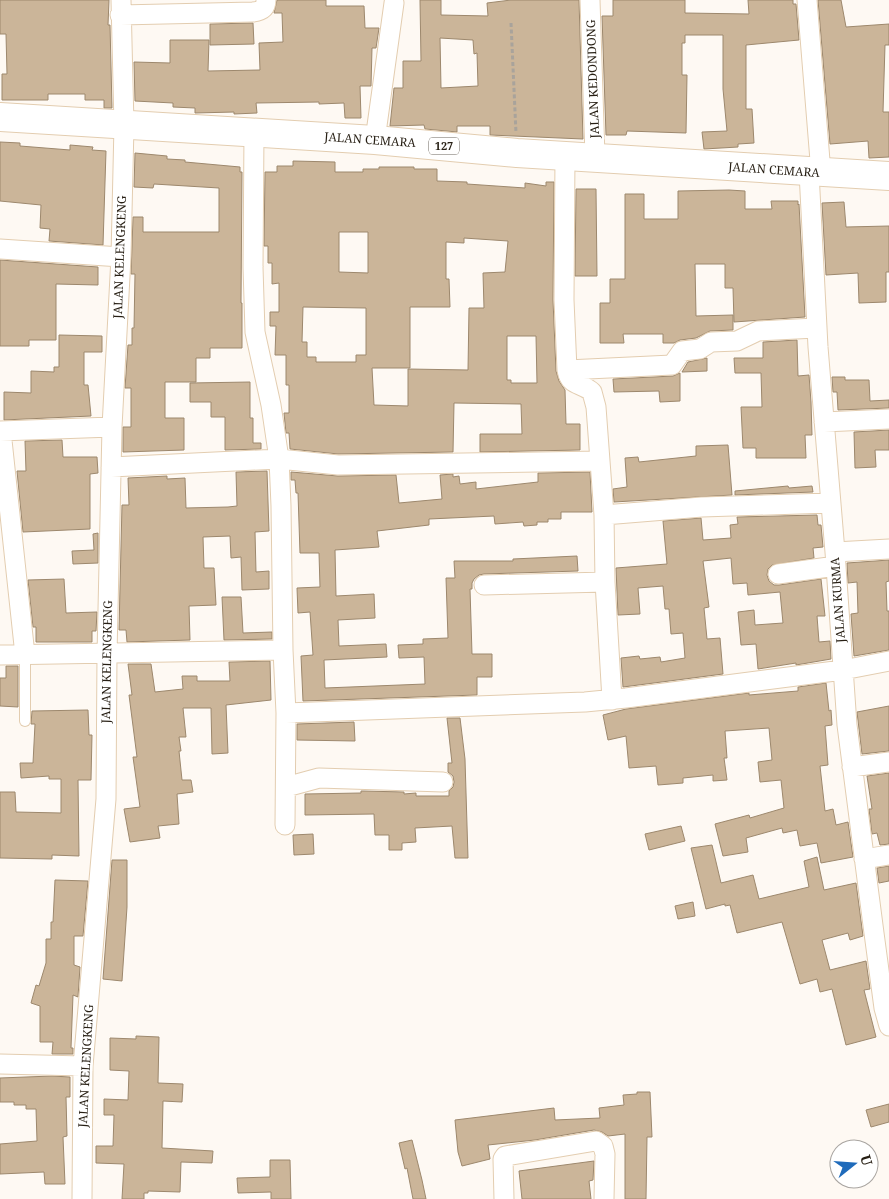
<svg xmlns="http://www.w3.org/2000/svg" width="889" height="1199" font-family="'Noto Serif',serif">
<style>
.building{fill:#cbb599;stroke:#9d886d;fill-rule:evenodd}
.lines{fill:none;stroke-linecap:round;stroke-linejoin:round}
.lane-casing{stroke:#e3cdb0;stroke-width:12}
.street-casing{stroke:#e3cdb0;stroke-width:21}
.primary-casing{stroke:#e3cdb0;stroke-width:30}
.path{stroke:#a9a39b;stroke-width:3;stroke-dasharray:4 2.5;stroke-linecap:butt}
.lane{stroke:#fff;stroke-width:10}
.street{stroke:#fff;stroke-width:19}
.primary{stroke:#fff;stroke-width:28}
.labels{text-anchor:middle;stroke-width:5;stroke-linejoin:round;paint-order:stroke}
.shield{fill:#fff;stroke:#68625a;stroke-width:1}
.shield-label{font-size:11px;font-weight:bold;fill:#271f14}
.street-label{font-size:12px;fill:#271f14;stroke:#fff}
</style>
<rect width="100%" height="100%" fill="#fef9f3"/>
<path class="building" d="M0,0H109L108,25H110L112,108H104V100H85V94H48V100H2V74H7L6,34H0Z
M277,0H326V6H364L365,28H379L376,48H372L371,86H360L361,118H345L344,103L319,104V102L256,103L257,113L234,114V112L195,113V108L173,107V103L135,101L134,62L170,63V40H209L208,71L260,70L259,43L283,42L282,13H274Z
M420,0H441V15L488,16L487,3L511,0H579L583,139L490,135V126H457V132L425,129L424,125L390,126L394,88H403V61H421ZM440,38L473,40L474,54L477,53L478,86L441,88Z
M613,0H685V13L749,14L748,0H793V4H796L799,40L746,45V109H752L754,143L738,144V147L704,149L702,132L727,131L723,89V35H685V43H682V75H687L686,133L627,131L626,135H606L602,16H613Z
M818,0H841L846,27L889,24V45H885L883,112H889V157L869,158L868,141L830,144Z
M253,23L254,44L210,45V24Z
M0,142L20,143V146L70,150V145L93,147L92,150L106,151L103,245L49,241L50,229L40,228L41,205L0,201Z
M135,153L167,156V159L185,160V162L240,167V172H242L241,303H242V348H210V358H196V382H165V418H184V450L123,452V427H131V388H125L128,345H132V328H134L135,274H131L133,217H143V232H219V188L154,184L153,188L134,187Z
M293,161L335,162V172H363V169H379V167H414V169H437V181L467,182V184L525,188V183L546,186V182H554L553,300L556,371L559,381L565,390L566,424H580V450L480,452V434H522L521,404L454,403L453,452L338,454L290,449L289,433H286L284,413H289V385H286V355H275L276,326H270V312H279V283L272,284V263H268V246H264L265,172H277V166H293ZM339,232H368V273L339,272ZM464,238L508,241L505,272L483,273L484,308H469L468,370L408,369V406L374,405L372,368H410V307H450L449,279H446V242L464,243ZM303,307L366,308V355H356V362H316V357H307V342H302ZM507,336H536L537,383H511V380H507Z
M576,189H596L597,276H575Z
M729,190L745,191V209H772L771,201H798V205L799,204L805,317L734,322L733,288H725V264H695L696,316L733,315V330L710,331L696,338L680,340L674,343H663V334H623L624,343H600V303H610V279H625V194H644V219H678V191Z
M844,202L846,227L889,226V272H886V302L859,303L858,273L826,275L822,203Z
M0,260L98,267V285L56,284V340H29V346H0Z
M59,335L102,336V352H84V385H88L91,416L4,420V392L31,393V371L54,372V367H59Z
M797,340L798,376L809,375L811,402L812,435H805L806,458H756V448H743L741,407H762L761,373H735L734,358H763V342Z
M707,358V371L682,372L688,362Z
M680,373V401L660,402L659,391L614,392L613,379L673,376Z
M832,377H845V380H869L870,401L889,400V408L838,410L837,392H833Z
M250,382V418H253V443H261V449L225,450V417H211V402H190V383Z
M889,430V450H875L876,467L855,468L854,432Z
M62,440L63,457H97L98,473L90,474V529L23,532L17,471H26L25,441Z
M728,445L732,495L614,502L613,489L627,487L625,458L638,457L639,462L696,456V446Z
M267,471L269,531L255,532L256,572L269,571V589L242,590L241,557L231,558L230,536L203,537L204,568H214L216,605L189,606L190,640L127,642L126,630H119L122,505H129L128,478L167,476V479L185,478L186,508L228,507L237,506L236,472Z
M291,472L338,476L396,475L399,503L442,499L440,475L453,474V477L459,476L460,484L476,482V489L538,482V473L590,472L592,512H561V519H548V522H537V525L524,526L523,522L495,524L494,516L429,519V525L377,531L379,547L335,550L336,596L374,594L375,618L338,620L339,646L386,644L387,657L324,660L325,688L425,684L424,657L399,658L398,645L423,644V639L448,638L446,578H455L454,561H513V559L577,556L578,571L484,574L479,575L474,579L472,583V589H470L472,654H492V677H477V695L303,701L301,656L313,655L310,612L298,613L297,588L320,587L319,553H300L298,493H296L295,480H291Z
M788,486L789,488L812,486L813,492L735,495V491Z
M817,515L818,525H821L823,547L813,548L814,558L772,565L768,569L767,575L769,581L774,585H779L821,579L825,616H817L819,642L830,641L831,659L796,665V663L758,669L756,644L741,645L738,612L754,610L755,625L783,623L780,592L748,595L747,583L733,584L731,558L703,561L709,607L704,608L707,639L720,638L723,674L623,687L621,658L639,656L640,659L660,657L661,662L685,658L683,633L671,634L669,609H665L663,586L638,588L640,614L618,615L616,568L667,564L663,521L701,518L703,540L731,538L730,525L738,524L737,517Z
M98,533V563L73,564L72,551L94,550L93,534Z
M889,560V581L886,582L887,611H889V650L854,656L851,614L858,613L857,582L848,583L847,563Z
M64,579L66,613L97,612L96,631H92V642H36V627H33L28,580Z
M222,597H241L243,633L272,632V639L224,640Z
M270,661L271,700L226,705L228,753L212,754L211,708H183L186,737H179L181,751H179L182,780H191L193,792L177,794L179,824L158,826L160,838L130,842L124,809L140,807L133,757H137L129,695H132L128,664H151L155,692L183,689L182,676H197V681H230L229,662Z
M6,666H18V707L0,706V678H6Z
M826,683L829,711L831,710L832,725L825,726L828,765L820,766L825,811L833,809L836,825L848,822L853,857L821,863L817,843L800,846L797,830L783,833L782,828L746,838L748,852L723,856L715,824L749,815L750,818L784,808L781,780L760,782L758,762L772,760L769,728L725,731L727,758H724L727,780L713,781V775L683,778V783L658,785L656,766L629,768L626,736L608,740L603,715L626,709L749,693V695L798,691V687Z
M889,706V751L862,754L857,712Z
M88,710L89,735H92L91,780H78L79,856L52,855V859L0,858V792H15L16,812L61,813V779H49V776L21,778L20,763H33L35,724H31L32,711Z
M447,718H460L465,759L468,858H455L452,826L415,828L416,842L402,843V850H389V835H375L374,814L305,815V794L361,793V791H363L404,792V794L416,793V796H449V791L453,787L454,782L453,776L448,772V763H452Z
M354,722L355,741L297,740V724Z
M889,773V844L880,845L877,833L872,834L869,809H872L867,776Z
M681,826L685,841L649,850L645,834Z
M313,834L314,854L294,855L293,835Z
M712,845L721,883L753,875L759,899L809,887L804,861L817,857L824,890L856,883L863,936L850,940L848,933L822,940L830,970L866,961L870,989L864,990L876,1037L846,1045L832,989L820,992L817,979L800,984L782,922L737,933L730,905L725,906V904L706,909L691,848Z
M112,860H127V907L122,981L103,979Z
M889,866V881L879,883L877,868Z
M55,880L88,881L83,936H74V965L80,967L78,997L73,995L71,1048H73V1054H52L53,1042H40V1006L31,1003L36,985L39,986L46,963V939H51V922H53Z
M693,902L695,916L678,919L675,906Z
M136,1036L159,1037L158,1083L183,1084L182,1102L163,1101L162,1148L213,1151L212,1163L181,1162L180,1192L148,1191V1193H144V1199H122L124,1164L96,1163V1146H113L114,1115H104V1099L128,1100L129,1071L110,1070V1038L136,1039Z
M52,1076L70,1077V1097H66L67,1136L63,1137L65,1184H45L44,1172L0,1174V1144L37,1141L36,1109H26V1105H14V1102H0V1078Z
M637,1092H650L652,1137H647L646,1199H625V1134L608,1136L602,1132L594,1130L535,1140L488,1145L490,1159L462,1166L458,1152L455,1120L554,1108L555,1120L600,1118L599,1108L624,1105L623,1095L637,1094Z
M889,1104V1122L871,1127L866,1110Z
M412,1140L422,1180L426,1199H413L407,1168L405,1169L399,1143Z
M270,1160H290L291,1199H271V1192L238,1193L237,1178L270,1177Z
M594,1161L593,1180L589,1181L591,1199H522L519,1171Z"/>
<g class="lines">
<g class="lane-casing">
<path id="lane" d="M25,721V655"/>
</g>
<g class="street-casing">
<path id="street" d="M590,0L595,157
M807,0L821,173
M120,15L253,12C261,11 266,9 266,0
M254,132L253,267L255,332L271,405L279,459L281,506L283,650L286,713L285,825
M375,140L394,3
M565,156L564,300L567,370C570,387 581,382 592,392L596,407L604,515L605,582L612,700
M809,172L818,347L835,552L847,725L874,933L884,1008L889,1026
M0,249L121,257
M567,370L672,365L682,351L700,349L711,342L737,341L758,331L816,328
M824,422L889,419
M0,431L112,427
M1,431L25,655
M111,467L279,459L338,465L600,461
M604,515L702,507L830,503
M835,552L889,549
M778,574L836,566
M484,585L605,582
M0,655L283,650
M286,713L585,702L626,698L843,670L889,661
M852,767L889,762
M286,787L319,778L443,782
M864,859L889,855
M0,1064L83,1066
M82,1199L83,1066L106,799L107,655L112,427L121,257L124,125L121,0
M504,1199L503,1159L505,1156L596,1141L603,1146L605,1154L604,1199"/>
</g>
<g class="primary-casing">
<path id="primary" d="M0,117L375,140L517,153L889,176"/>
</g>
<path class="path" d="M511,23L516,133"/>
<use href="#lane" class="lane"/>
<use href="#street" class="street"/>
<use href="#primary" class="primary"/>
</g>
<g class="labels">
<rect class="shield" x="429" y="137.5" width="30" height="17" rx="4"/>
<g class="shield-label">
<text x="444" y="150">127</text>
</g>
<g class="street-label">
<text transform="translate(593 79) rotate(-92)" y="4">JALAN KEDONDONG</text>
<text transform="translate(370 140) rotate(4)" y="4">JALAN CEMARA</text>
<text transform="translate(774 170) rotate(4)" y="4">JALAN CEMARA</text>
<text transform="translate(120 257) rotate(-88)" y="4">JALAN KELENGKENG</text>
<text transform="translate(838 600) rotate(-94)" y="4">JALAN KURMA</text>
<text transform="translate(107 662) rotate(-89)" y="4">JALAN KELENGKENG</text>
<text transform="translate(86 1066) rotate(-87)" y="4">JALAN KELENGKENG</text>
</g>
</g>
<g transform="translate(854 1164) rotate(73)"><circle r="24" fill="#ffffff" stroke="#a9a5a1"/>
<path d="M0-4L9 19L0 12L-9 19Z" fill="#1f6bbb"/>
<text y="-8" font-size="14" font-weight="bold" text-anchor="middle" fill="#271f14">U</text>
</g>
</svg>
